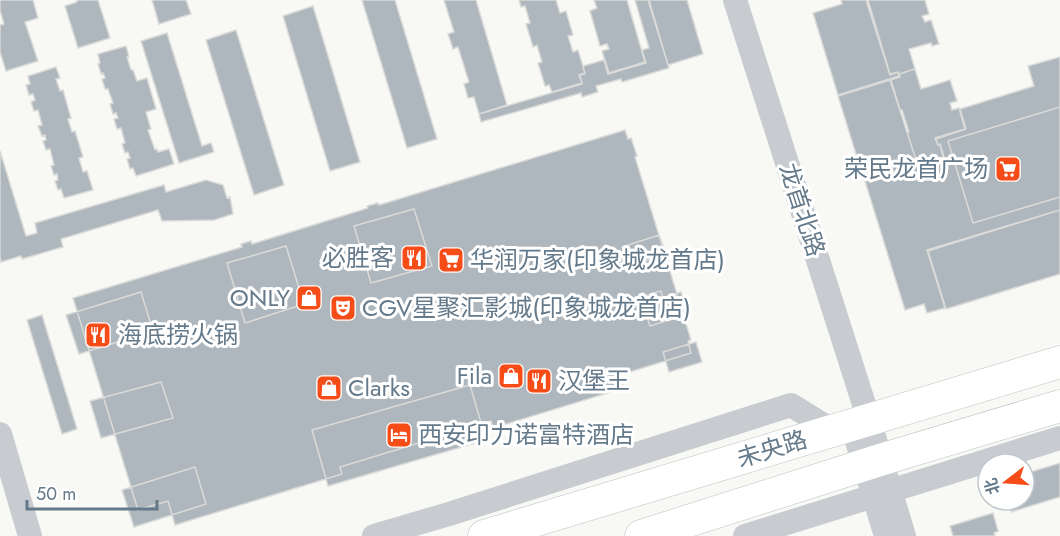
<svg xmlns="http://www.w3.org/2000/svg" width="1060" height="536" font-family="Jost,'Noto Sans SC',sans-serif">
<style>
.building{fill:#aeb7bd;stroke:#dadad8;stroke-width:1.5}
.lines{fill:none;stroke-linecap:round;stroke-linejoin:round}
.major-casing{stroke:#bbbfc3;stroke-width:33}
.minor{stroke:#c8ccd0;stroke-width:24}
.major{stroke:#fff;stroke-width:32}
.labels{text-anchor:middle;stroke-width:6;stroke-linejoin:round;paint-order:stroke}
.poi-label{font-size:24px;fill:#64798a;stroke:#fff;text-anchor:start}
.street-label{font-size:24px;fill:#64798a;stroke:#fff}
</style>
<rect width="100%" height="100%" fill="#f8f8f5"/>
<path class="building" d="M0,0H33L38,18L25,22L38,61L6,71L0,52V25L4,24L0,10Z
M77,0H98L110,38L78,48L65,6L77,2Z
M152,0H186L191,14L159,24Z
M362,0H395L437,139L407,148Z
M444,0H476L507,105L479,114L474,97L468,98L464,84L469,82L458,47L453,49L448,34L454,32Z
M519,0H556L560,13L566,11L573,35L568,36L573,52L578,50L585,73L579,75L582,83L552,92L549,85L545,86L538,63L542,62L537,45L533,47L526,24L530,23L525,6L521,7Z
M594,0H627L645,62L609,73L602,51L609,49L607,44L600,46L590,11L597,8Z
M635,0H648L669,68L622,82L621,79L596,86L598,92L582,97L581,93L481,122L479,114L582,84L580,75L585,74L583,66L604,60L608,74L646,63L642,50L649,48Z
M649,0H687L703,54L668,65Z
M841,0H866L890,75L898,72L899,76L838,95L813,13L842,4Z
M868,0H925L929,14L922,16L925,22L931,20L939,44L932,46L931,43L909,49L915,69L899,74L898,72L890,74Z
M313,6L360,162L330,171L283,16Z
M236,30L284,185L254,195L206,40Z
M167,33L202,146L211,143L214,152L179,163L141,41Z
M126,46L129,57H127L131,70H133L137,81L147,78L156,109L146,112L151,129L148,130L155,150L157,149L158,152L169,149L174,164L136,176L133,168L130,169L127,159L130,158L128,152L125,153L122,144L125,143L121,128L117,129L114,119L118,118L116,113L113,114L110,104L113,103L108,89H105L102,79L105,78L103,73L101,74L98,64L100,63L98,54Z
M1060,57V210L927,250L945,308L927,313L924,304L905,310L865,181L944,157L940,144L938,145L936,139L966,129L960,109L1034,86L1028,66Z
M56,67L60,78L56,79L60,91L63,90L71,118L68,119L72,132L75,131L83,157L79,158L83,172L87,171L93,190L64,198L61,189L58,190L55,181L58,180L57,174L54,175L51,166L54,165L50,149L46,150L43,141L46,140L45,135L42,136L38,126L42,125L38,110L34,111L31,102L35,100L33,94L29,95L26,85L30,84L28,76Z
M915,69L921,89L950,80L957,101L950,103L952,110L959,108L965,129L935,138L938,145H940L943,157L926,162L925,160L917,163L907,132H909L902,110H900L891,80L900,77L899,74Z
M890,80L917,163L925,162L864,180L838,96Z
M1060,107V197L973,223L948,141Z
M625,130L628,139L631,138L637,156L635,157L691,340L688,341L691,353L620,375L624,388L493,428L491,421L340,467L342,474L175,525L168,501L138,510L73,298L242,247L241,244L251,241L252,244L368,208L367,206L378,203L379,205Z
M0,151L26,236L37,233L35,223L164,185L166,192L206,180L223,185L227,198L230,197L233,214L214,220L162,221L158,210L61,239L63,247L22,259L21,256L1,262L0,257Z
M414,209L432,266L371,283L354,226Z
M1060,210V274L946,309L928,251Z
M659,235L666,254L629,266L622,247Z
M286,246L304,304L245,323L227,263Z
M661,291L663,298L681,292L688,314L650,326L641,297Z
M141,292L153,331L79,354L66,315Z
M42,315L77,429L62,434L27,320Z
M696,342L702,362L669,372L663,352Z
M161,382L173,418L101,438L90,401Z
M470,385L486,440L328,486L312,430Z
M1060,463V497L1011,512V510H1012L1009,500H1024V474Z
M195,467L206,504L134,527L122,490Z
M993,513L998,531L994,533L995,536H953L950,526Z"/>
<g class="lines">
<g class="major-casing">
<path id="major" d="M484,536L1060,362
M641,536L880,460L1060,406"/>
</g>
<path class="minor" d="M735,0L869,420L904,536
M852,425L886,536
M0,434L30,536
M374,536L449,514L791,405L833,431
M745,536L1060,438"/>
<use href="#major" class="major"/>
</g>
<defs>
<g id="supermarket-square" transform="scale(1.35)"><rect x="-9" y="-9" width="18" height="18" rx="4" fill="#f64c18" stroke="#fff"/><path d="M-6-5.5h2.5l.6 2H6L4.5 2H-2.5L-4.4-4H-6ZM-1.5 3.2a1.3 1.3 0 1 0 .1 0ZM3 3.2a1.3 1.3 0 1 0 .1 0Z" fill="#fff"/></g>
<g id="restaurant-square" transform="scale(1.35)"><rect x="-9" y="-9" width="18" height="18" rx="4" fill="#f64c18" stroke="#fff"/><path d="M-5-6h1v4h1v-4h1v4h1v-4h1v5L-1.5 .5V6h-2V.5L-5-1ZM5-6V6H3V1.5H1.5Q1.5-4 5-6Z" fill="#fff"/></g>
<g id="shop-square" transform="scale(1.35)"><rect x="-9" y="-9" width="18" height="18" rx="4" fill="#f64c18" stroke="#fff"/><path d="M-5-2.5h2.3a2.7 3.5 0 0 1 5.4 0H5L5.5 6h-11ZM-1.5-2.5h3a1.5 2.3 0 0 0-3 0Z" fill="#fff"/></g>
<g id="theatre-square" transform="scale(1.35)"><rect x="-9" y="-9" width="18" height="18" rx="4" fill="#f64c18" stroke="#fff"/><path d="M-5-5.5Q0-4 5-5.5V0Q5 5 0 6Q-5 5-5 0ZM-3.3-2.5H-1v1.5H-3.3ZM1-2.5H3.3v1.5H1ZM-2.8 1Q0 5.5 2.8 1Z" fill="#fff"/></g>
<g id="hotel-square" transform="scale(1.35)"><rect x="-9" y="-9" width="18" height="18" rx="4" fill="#f64c18" stroke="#fff"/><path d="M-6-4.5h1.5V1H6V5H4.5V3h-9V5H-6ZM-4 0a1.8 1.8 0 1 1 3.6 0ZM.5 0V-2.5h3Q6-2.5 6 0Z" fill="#fff"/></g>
</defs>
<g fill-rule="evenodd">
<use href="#supermarket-square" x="1008" y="169"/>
<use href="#restaurant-square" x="414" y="258"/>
<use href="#supermarket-square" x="451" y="260"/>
<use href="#shop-square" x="309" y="298"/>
<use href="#theatre-square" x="343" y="308"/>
<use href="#restaurant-square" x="98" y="335"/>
<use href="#shop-square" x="511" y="376"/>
<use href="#restaurant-square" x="539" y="381"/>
<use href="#shop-square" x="329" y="388"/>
<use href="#hotel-square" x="399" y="435"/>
</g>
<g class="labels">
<g class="poi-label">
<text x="988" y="177" text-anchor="end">荣民龙首广场</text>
<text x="394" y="266" text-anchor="end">必胜客</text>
<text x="470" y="268">华润万家(印象城龙首店)</text>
<text x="290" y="306" text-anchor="end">ONLY</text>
<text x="362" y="316">CGV星聚汇影城(印象城龙首店)</text>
<text x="118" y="343">海底捞火锅</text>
<text x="492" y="384" text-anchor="end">Fila</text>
<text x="558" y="389">汉堡王</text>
<text x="348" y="396">Clarks</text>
<text x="418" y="443">西安印力诺富特酒店</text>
</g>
<g class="street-label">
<text transform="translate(802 210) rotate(72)" y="8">龙首北路</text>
<text transform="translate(772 449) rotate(-17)" y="8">未央路</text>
</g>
</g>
<g transform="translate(1006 482) rotate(253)"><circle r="28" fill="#ffffff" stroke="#c1c9d0" stroke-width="1.5"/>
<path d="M0-4.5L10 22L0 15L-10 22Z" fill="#f64c18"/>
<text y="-9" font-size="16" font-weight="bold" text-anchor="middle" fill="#64798a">北</text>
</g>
<path d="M27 500v9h130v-9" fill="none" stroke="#64798a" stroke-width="3"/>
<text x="36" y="500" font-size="18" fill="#64798a" stroke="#ffffff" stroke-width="4.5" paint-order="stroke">50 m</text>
</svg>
